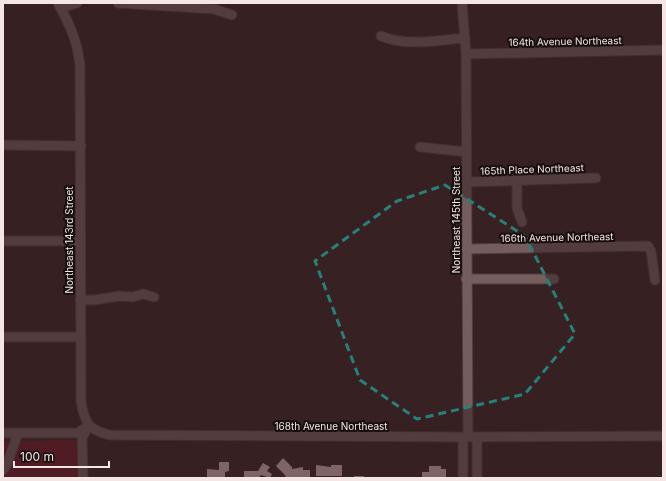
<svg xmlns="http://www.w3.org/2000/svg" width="666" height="481" font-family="Inter,sans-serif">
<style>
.green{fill:#6e1826}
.building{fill:#d4b7b8}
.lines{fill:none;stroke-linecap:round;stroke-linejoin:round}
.minor-casing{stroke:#513f40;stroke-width:11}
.minor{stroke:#765d5d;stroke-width:9}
.marked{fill:none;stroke:#26817a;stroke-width:3;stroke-dasharray:8 5;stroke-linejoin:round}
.labels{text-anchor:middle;stroke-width:4;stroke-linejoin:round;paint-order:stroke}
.street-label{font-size:10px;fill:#f5e6e6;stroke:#170e0e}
</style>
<rect width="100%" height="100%" fill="#372122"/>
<path class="green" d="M73,440L79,443L81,478H3L19,441Z
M3,441H9L3,464Z"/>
<path class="building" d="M283,458L292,467V469L303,467V470H310V478H286L285,475L276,466Z
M219,462H229V471L225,472V478H207V469L219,470Z
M263,463L270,467L267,471L272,474L270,478L261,475L259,478H244V471H258Z
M316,465L331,467V465H342V476H316Z
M429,466H441V469H446V478H422V472H429Z
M354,476H364V478H354Z"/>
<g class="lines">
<g class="minor-casing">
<path id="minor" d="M58,3C70,25 77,40 80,65L81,402C85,423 88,430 110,435L463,437L663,436
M118,3L214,9L232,15
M462,3L466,54L468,437
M61,8L77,3
M381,36C407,47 438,40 465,38
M466,54L663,50
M3,145L81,146
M420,147L467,152
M517,181V208L522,222
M467,182L596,178
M3,241H80
M466,249L648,246L651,251L655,280
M466,279H554
M80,300H94L120,296L133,297L143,294L154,297
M3,337H81
M3,433H77L89,426
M463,437V478
M3,470L8,462L18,433
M83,478L82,438L88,427
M477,478V437"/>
</g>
<use href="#minor" class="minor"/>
</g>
<path d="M0 0H666V481H0ZM445,185L525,236L575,334L525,394L417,419L360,380L315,261L397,201Z" fill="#372122" fill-opacity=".55" fill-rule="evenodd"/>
<path class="marked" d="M445,185L525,236L575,334L525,394L417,419L360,380L315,261L397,201Z"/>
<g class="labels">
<g class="street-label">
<text transform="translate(565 41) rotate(-1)" y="4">164th Avenue Northeast</text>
<text transform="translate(532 169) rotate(-2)" y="4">165th Place Northeast</text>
<text transform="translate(456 220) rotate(-90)" y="4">Northeast 145th Street</text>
<text transform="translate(557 237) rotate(-1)" y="4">166th Avenue Northeast</text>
<text transform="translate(69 240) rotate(-90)" y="4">Northeast 143rd Street</text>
<text x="331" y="430">168th Avenue Northeast</text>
</g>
</g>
<rect width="666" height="481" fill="none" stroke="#f5e6e6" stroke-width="8"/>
<path d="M14 461v6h95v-6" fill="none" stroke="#f5e6e6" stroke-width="2"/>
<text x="20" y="461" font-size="12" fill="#f5e6e6" stroke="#170e0e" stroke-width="3" paint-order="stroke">100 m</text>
</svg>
